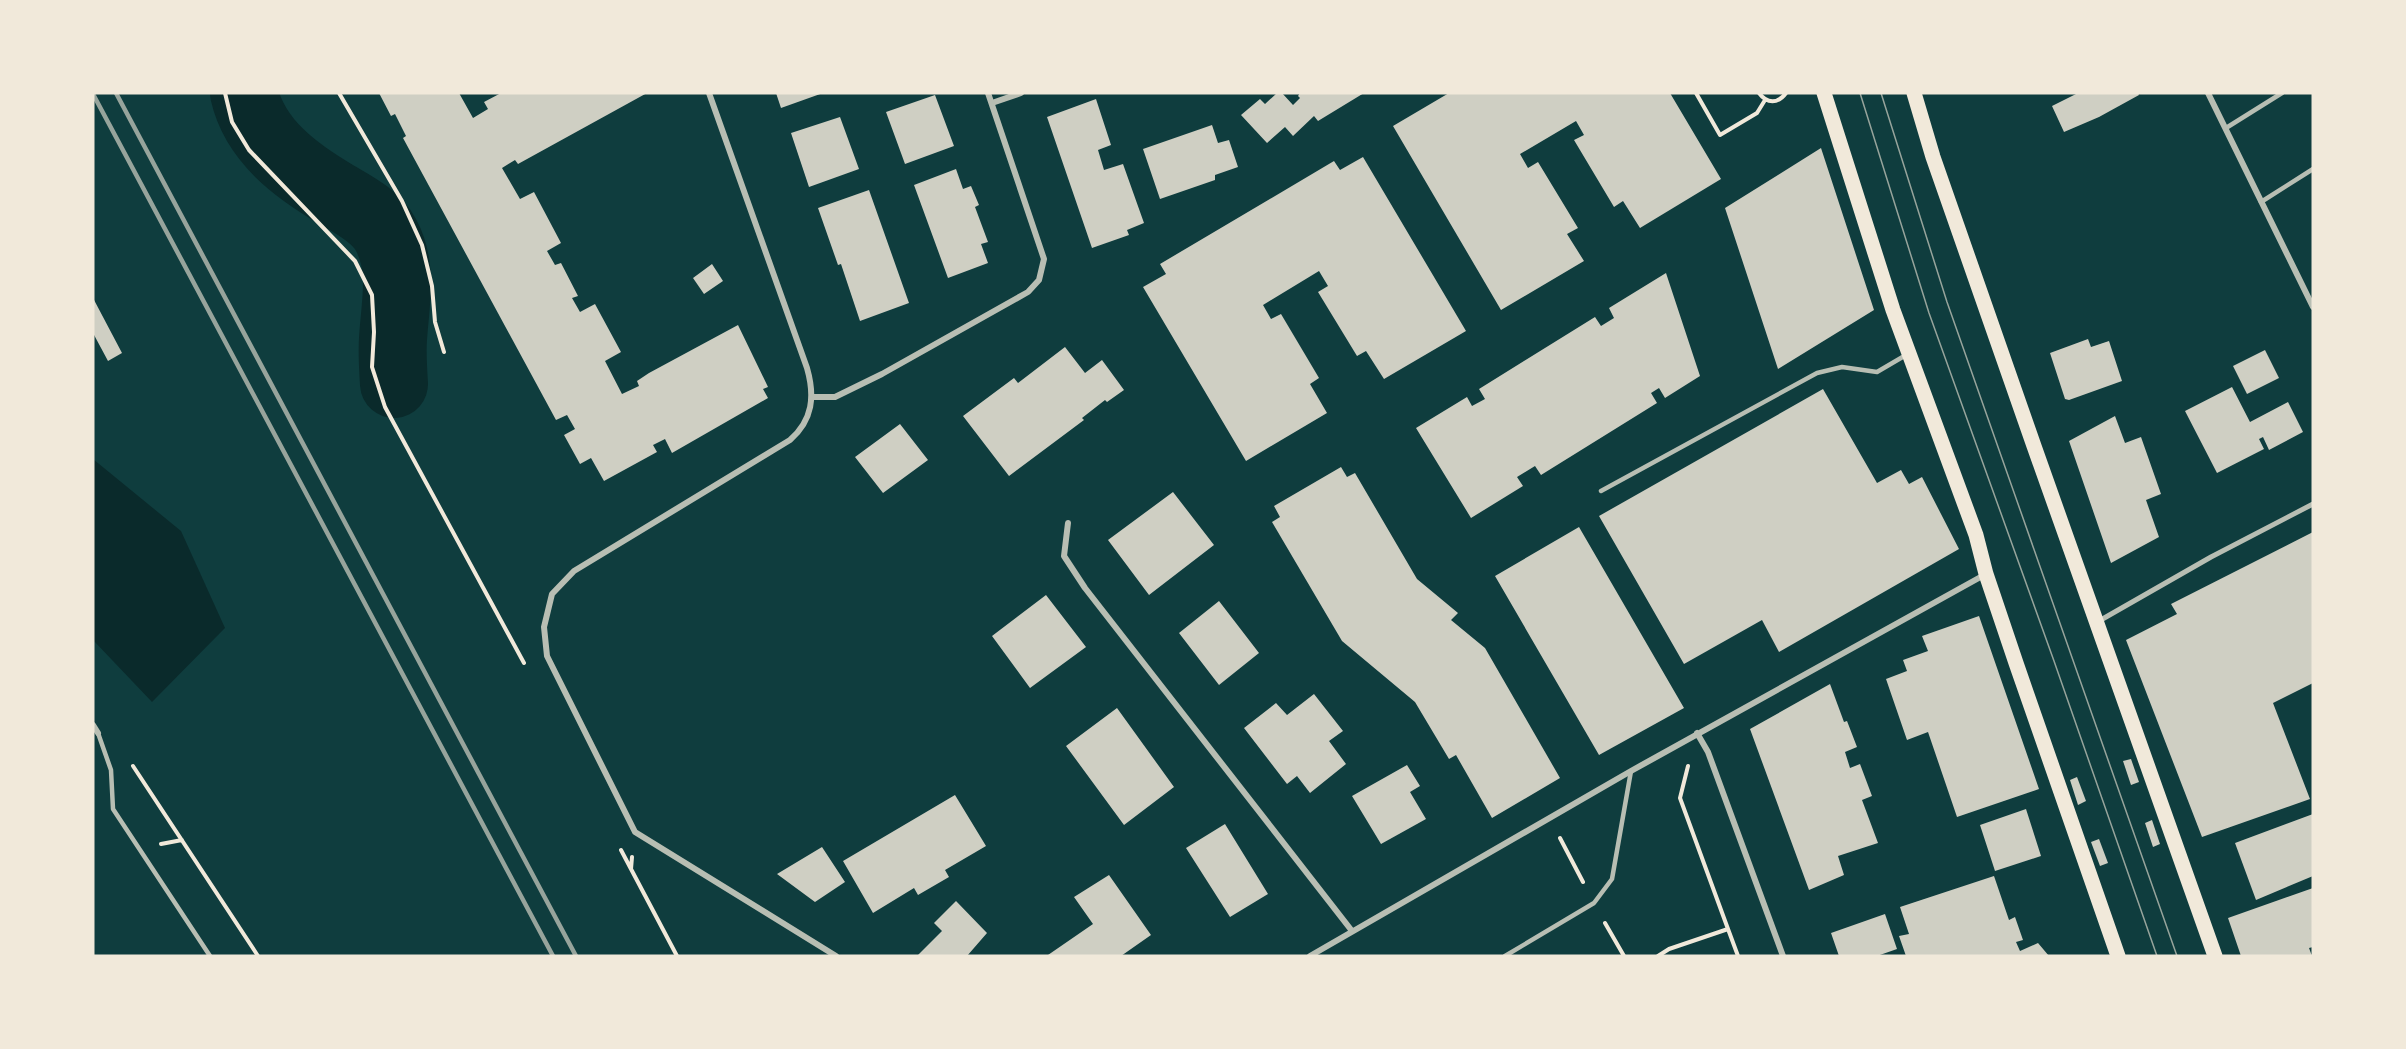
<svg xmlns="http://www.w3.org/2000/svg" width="2406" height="1049" font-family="'Source Sans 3',sans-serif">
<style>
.water{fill:#0a2a2b}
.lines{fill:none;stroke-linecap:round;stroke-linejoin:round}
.river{stroke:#0a2a2b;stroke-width:68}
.building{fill:#cfcfc3}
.path{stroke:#f1e9da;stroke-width:4}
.service{stroke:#b8beb3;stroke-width:4.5}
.pedestrian{stroke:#b8beb3;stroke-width:5}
.minor{stroke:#b8beb3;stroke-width:6}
.primary{stroke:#f1e9da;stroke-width:15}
.tram{stroke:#97a49c;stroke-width:1.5}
.rail{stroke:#97a49c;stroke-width:4.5}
</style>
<rect width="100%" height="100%" fill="#0f3d3e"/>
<path class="water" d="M93,459L181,531L225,628L152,702L93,640Z"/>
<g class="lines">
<path class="river" d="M244,93C255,141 296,171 337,195C354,205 376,216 386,235C404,268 395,304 393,339C392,354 393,369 394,384"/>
</g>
<path class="building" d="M379,93H459L473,118L488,109L484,102L501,93H647L518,164L515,160L502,168L520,199L534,192L561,243L547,251L555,265L561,263L578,296L572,298L580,312L595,304L621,352L605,361L622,394L639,386L637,381L649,373L738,325L768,387L763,389L768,398L672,453L665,439L653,445L657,452L604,481L591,458L580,464L564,435L575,429L567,415L556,420L403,138L406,136L395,114L391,116Z
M776,93H823L781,108Z
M1277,93H1282L1293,105L1300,98L1298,96L1300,93H1364L1318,121L1314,116L1293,136L1285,127L1267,143L1241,115L1260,99L1265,104Z
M1449,93H1670L1721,179L1640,228L1623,201L1614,207L1574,140L1584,135L1576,121L1520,154L1528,168L1538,162L1578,228L1567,234L1584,261L1501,310L1393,126Z
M2078,93H2138L2139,95L2099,117L2064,132L2052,106Z
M935,95L954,146L905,164L886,112Z
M1096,99L1111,145L1098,150L1104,170L1123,164L1144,223L1127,230L1129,235L1092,248L1047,117Z
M840,117L859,169L809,187L791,133Z
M1212,125L1218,143L1229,140L1238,167L1215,175V180L1160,199L1143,149Z
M1821,148L1874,310L1778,369L1725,208Z
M1363,157L1466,331L1384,379L1366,351L1357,356L1318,292L1328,286L1319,271L1263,305L1271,319L1281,314L1319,378L1310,384L1327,413L1246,461L1143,287L1166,274L1160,264L1334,161L1340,170Z
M956,169L963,189L971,186L979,205L975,207L988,242L981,244L988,263L948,278L914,185Z
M869,190L909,303L860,321L841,264L838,265L818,208Z
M712,264L723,281L704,294L693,278Z
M1666,273L1700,376L1665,398L1659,388L1651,393L1657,403L1541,475L1535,466L1517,477L1523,486L1471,518L1416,428L1467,397L1472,406L1485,399L1479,389L1595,317L1601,326L1614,318L1609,308Z
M93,298L122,353L108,361L93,333Z
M2088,339L2091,347L2109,341L2122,381L2069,400L2065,399L2050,353Z
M1065,347L1085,373L1102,360L1124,390L1107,402L1105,400L1082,418L1084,420L1009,476L963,416L1014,378L1018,383Z
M2265,350L2279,378L2247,394L2233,366Z
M2232,387L2250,422L2288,402L2303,432L2269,450L2263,437L2259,439L2264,449L2217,473L2185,411Z
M1823,389L1877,483L1901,470L1909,484L1922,477L1959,549L1779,652L1762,620L1684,664L1599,516Z
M2115,416L2125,443L2141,437L2161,494L2146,500L2159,537L2111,563L2069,441Z
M900,424L928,460L883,493L855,457Z
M1341,467L1347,477L1355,473L1417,579L1458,613L1451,620L1485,648L1560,778L1492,818L1456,755L1449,759L1415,702L1342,641L1272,522L1280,517L1274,506Z
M1173,492L1214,545L1149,595L1108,540Z
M1579,527L1684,708L1599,755L1495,576Z
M2313,532V683L2273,703L2310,799L2202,837L2126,640L2177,614L2171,604Z
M1046,595L1086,647L1030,688L992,636Z
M1219,601L1259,653L1219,685L1179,633Z
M1979,616L2039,789L1957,817L1928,732L1907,740L1886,679L1907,671L1903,660L1928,651L1922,636Z
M1830,684L1844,722L1847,721L1857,747L1845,752L1850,768L1860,764L1872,796L1862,800L1878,843L1838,856L1844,875L1809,890L1750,729Z
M1314,694L1343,731L1329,741L1346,764L1310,793L1297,776L1287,784L1244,728L1276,703L1287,715Z
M1117,708L1174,787L1124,825L1066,746Z
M2131,759L2139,782L2131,785L2123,761Z
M1407,765L1420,786L1410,792L1426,819L1381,844L1352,796Z
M2077,777L2086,801L2078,805L2070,780Z
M955,795L986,846L945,870L949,877L918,895L914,888L873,913L843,861Z
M2026,809L2041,856L1995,871L1980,825Z
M2313,814V876L2256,900L2235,843Z
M2152,820L2160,844L2153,847L2145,823Z
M1225,824L1268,894L1230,917L1186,848Z
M2099,839L2108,863L2100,866L2091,842Z
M822,847L845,882L815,902L777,874Z
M1109,875L1151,935L1121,956H1049L1048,955L1093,924L1074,897Z
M1994,876L2009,920L2015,917L2023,940L2016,942L2020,951L2038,943L2049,956H1906L1899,936L1909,934L1900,907Z
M2313,888V947L2309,948L2312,956H2241L2228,918Z
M956,901L987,933L967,956H917L942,931L934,923Z
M1885,914L1897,949L1877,956H1839L1831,933Z"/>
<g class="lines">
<path class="path" d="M225,93L232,122L249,150L355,261L372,295L374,332L372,367L385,407L524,663
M339,93L402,201L422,245L432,286L435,322L444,352
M1696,93L1720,135L1757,113L1765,100
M1759,93C1767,104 1778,104 1786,93
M133,766L258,956
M1560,838L1583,882
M161,844L182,840
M621,850L631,869
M632,857L631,869L677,956
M1605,923L1624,956
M1728,929L1738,956
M1658,956L1669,949L1728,929L1680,798L1688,766"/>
<path class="service" d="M2226,128L2282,93
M2261,202L2313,169
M1601,491L1817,373L1842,367L1877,372L1906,355
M98,733L111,770L113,809L210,956
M1505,956L1594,903L1612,879L1631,771"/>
<path class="pedestrian" d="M2099,621L2211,557L2313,504"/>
<path class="minor" d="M709,93L807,368C815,396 813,420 790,440L574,571L552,594L544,627L547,656L635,832L836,956
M2208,93L2313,307
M992,103L1021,93
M812,397H835L882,374L1028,292L1039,280L1044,259L988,93
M1068,523L1064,556L1085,588L1352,931
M93,725L98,733
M1697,733L1708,752L1783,956
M1310,956L1631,771L1986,574"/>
<path class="primary" d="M1824,93L1893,310L1976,535L1986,574L2016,663L2118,956
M1914,93L1933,157L2034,446L2215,956"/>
<path class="tram" d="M1860,93L1929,313L2054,661L2157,956
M1881,93L1947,302L2177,956"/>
<path class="rail" d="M116,93L576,956
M93,94L553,956"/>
</g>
<rect width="2406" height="1049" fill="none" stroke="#f1e9da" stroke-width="189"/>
</svg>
